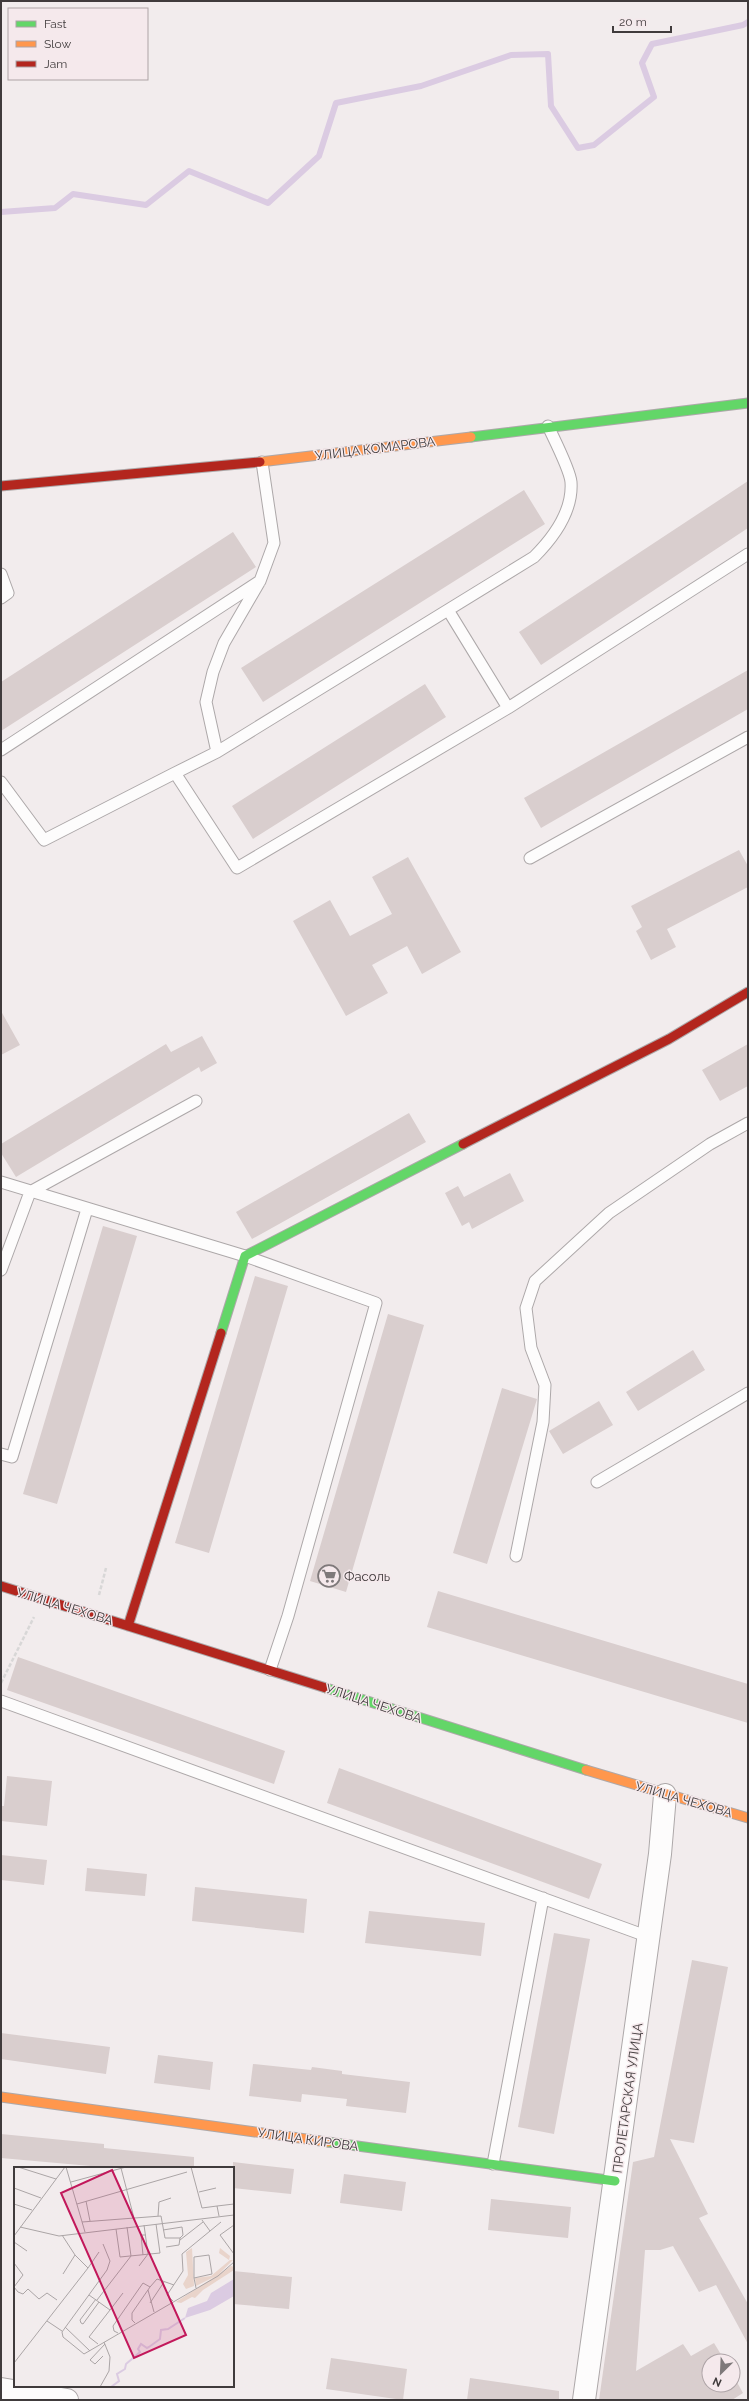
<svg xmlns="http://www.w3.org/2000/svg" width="749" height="2401" font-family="Raleway,sans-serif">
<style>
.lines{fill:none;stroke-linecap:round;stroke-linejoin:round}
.stream{stroke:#dbcbe2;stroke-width:6}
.building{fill:#d9cece}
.lane-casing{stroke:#ada8a9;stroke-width:13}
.street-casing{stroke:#ada8a9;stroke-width:24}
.fast-casing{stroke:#ada8a9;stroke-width:11}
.slow-casing{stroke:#ada8a9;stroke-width:11}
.jam-casing{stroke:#ada8a9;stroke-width:11}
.path{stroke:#d8d7d7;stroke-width:2.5;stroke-dasharray:4 2;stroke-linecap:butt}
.lane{stroke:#fdfcfc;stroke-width:11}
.street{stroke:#fdfcfc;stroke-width:22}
.fast{stroke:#63d668;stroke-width:9}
.slow{stroke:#ff974d;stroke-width:9}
.jam{stroke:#b3261e;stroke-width:9}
.labels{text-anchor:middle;stroke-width:3;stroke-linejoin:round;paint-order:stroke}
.street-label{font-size:13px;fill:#403b3c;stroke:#f5e9ec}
.poi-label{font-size:13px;fill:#403b3c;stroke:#f5e9ec;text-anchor:start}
.inset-river{fill:none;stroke:#dbcbe2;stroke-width:2}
.inset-road{fill:none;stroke:#aba5a6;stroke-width:1}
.view{fill:#c2185b;fill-opacity:0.15;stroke:#c2185b;stroke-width:2}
.inset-edge{fill:none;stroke:#403b3c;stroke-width:2}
</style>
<rect width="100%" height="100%" fill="#f2eced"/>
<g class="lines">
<path class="stream" d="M1,212L55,208L73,194L146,205L189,171L268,203L319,156L336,103L421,86L511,55L548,54L551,106L578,148L594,145L654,97L642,63L652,44L743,25L748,22"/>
</g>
<path class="building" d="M748,481V528L541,665L519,632Z
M524,490L545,524L263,702L241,668Z
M233,532L256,567L1,731V682Z
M748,670V709L541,828L524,798Z
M425,684L446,717L253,839L232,806Z
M739,850L748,866V887L667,929L676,947L651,960L636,931L642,927L631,906Z
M408,857L461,952L422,974L407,946L372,965L388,993L346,1016L293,921L330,900L350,936L392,914L372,877Z
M1,1011L20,1045L1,1055Z
M202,1036L217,1063L201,1072L199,1067L16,1177L1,1153V1144L166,1044L171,1052Z
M748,1044V1086L720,1101L702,1070Z
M409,1113L426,1142L252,1239L236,1212Z
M510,1173L524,1201L472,1229L469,1222L462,1226L445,1193L458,1186L464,1197Z
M103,1226L137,1236L57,1504L23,1494Z
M255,1276L288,1286L209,1553L175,1543Z
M388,1314L424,1325L346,1592L310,1581Z
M693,1350L705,1370L638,1411L626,1392Z
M502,1388L537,1399L487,1564L453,1553Z
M599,1401L613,1425L563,1454L549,1431Z
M438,1591L748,1684V1723L427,1627Z
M18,1657L285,1751L274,1784L7,1690Z
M339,1768L602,1864L589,1899L327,1803Z
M7,1776L52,1781L47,1826L1,1821V1806H4Z
M1,1855L47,1860L44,1885L1,1880Z
M87,1868L147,1874L145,1896L85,1891Z
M195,1887L307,1899L304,1933L192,1921Z
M369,1911L485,1923L481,1956L365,1943Z
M554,1933L590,1939L554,2134L518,2127Z
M692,1960L728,1967L694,2143L670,2139L708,2214L699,2218L748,2304V2344L716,2285L699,2292L673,2246L660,2250H645L636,2371L683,2344L691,2356L714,2343L725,2361H709V2385H733V2375L743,2393L732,2400H599L633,2162L654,2157Z
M1,2033L110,2047L106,2074L1,2059Z
M158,2055L213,2062L210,2090L154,2083Z
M253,2064L311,2070L312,2067L342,2071V2074L410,2082L406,2113L346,2106L347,2099L302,2094L301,2102L249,2096Z
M1,2134L104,2144V2148L194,2157V2168H113L1,2158Z
M233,2162L294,2169L291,2194L233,2188Z
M344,2174L406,2182L402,2211L340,2203Z
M491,2199L571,2207L568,2238L488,2230Z
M233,2271L292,2277L289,2309L233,2304Z
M331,2358L407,2369L403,2400L326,2389Z
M470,2378L559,2391V2400H467Z"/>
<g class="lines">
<g class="lane-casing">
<path id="lane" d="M1,574L8,593L1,598
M448,610L508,708
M1,750L260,581
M217,752L206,702L213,672L224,643L260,581L274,543L262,462
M175,773L217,752L534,557C553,538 573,511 571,482C570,470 554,439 548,426
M1,782L44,840L175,773L237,868L508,708L748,554
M530,858L748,737
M1,1182L245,1256L376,1303L288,1616L270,1670
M1,1270L30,1192L196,1101
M1,1454L12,1457L87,1209
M597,1482L748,1393
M516,1556L543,1422L545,1385L531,1348L526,1308L535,1281L609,1213L710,1144L748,1123
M1,1701L649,1937
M493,2164L543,1898"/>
</g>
<g class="street-casing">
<path id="street" d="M1,2389L67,2400
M584,2400L660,1854L665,1795"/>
</g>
<g class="fast-casing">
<path id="fast" d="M471,437L748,403
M221,1333L245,1256L463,1144
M326,1688L586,1770
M328,2142L615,2181"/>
</g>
<g class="slow-casing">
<path id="slow" d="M260,462L471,437
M586,1770L748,1818
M1,2097L328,2142"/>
</g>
<g class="jam-casing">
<path id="jam" d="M1,486L260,462
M463,1144L669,1039L748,992
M1,1586L326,1688
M128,1626L221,1333"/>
</g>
<path class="path" d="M99,1595L106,1568
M1,1683L34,1617"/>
<use href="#lane" class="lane"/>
<use href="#street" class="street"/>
<use href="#fast" class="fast"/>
<use href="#slow" class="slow"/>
<use href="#jam" class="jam"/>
</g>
<defs>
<g id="supermarket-ring" transform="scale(1.15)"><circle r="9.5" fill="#f5e9ec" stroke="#7e797a" stroke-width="1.5"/><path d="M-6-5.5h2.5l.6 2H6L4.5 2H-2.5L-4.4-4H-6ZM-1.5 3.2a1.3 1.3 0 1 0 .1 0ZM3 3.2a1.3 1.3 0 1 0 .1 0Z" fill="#7e797a"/></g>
</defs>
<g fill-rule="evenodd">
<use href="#supermarket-ring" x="329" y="1576"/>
</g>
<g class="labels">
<g class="street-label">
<text transform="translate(375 448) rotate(-7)" y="5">УЛИЦА КОМАРОВА</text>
<text transform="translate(65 1606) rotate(17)" y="5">УЛИЦА ЧЕХОВА</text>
<text transform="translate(374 1703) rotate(18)" y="5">УЛИЦА ЧЕХОВА</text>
<text transform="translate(684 1799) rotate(16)" y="5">УЛИЦА ЧЕХОВА</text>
<text transform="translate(627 2098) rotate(-82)" y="5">ПРОЛЕТАРСКАЯ УЛИЦА</text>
<text transform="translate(308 2139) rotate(8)" y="5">УЛИЦА КИРОВА</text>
</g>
<g class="poi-label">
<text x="344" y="1581">Фасоль</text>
</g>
</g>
<g transform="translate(14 2167)">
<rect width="220" height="220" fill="#f2eced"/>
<path d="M178,81L180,119L172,122L169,117L174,108L172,85ZM206,81L216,89L215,93L205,86ZM216,93H219L204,108L182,119L181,111L197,109ZM217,99L220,100V103L189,123L181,131L178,130L167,136L162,135Z" fill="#e9d4cb"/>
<path d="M220,112V129L196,143L171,151L174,141L193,134L197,126Z" fill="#dbcbe2"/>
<path class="inset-river" d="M97,220L105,214L103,207L111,202L112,197L126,185L124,182L127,177L133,181L135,180L146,172L147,163L154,162L171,151"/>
<path class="inset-road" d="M4,0L42,12M52,0L71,65M177,0L188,41L203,39L205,49M107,1L120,51M57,15L112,0M0,21L27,31M185,25L202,21M72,34L76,54M0,37L18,43M63,37L173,5M203,39L220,37M144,49L145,35L157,31M188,53L196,64M68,55L147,49L151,71H166L165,78L152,80M220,58L206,68L220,87M6,60L45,69L220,48M102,62L106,90L146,86L142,57M149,63L168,60L169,68L166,71M0,69L51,0M166,73L189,55M0,75L13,84M89,77L96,94L93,103L48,165L49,170L70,187L204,109L220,95M129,88L127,68H132M0,96L9,108L0,120L4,125L9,127L14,122L25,132L33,126L43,133M125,99L134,87L130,58M74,101L85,85M49,107L61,88M180,111V90L195,88L198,107L180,111L182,121M134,123L140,145M75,128L96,143L75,170L84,177M82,132L66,153L67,156L69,157L85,135M83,133L117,89L113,60M159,134L153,128L169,104L168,87L207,55M136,136L150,115M96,143L109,126M33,154L48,164M121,156L118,153V146L136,120M51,160L76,184M104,166L100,164L99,159L129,116L136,120L143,112L160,118M89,189L81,197L76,193L91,177M0,196L74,101L61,88L48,68M86,220L95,204L96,190L90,175"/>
<path class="view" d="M98,3L172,168L120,191L47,26Z"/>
<rect width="220" height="220" class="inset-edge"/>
</g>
<rect width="749" height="2401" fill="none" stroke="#403b3c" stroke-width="4"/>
<rect x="8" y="8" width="140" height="72" fill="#f5e9ec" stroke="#ada3a6"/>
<rect x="16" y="21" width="20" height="6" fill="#63d668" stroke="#ada3a6"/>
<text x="44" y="28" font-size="12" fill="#403b3c">Fast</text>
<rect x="16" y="41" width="20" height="6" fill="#ff974d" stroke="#ada3a6"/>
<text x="44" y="48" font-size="12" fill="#403b3c">Slow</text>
<rect x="16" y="61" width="20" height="6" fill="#b3261e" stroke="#ada3a6"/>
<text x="44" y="68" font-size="12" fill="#403b3c">Jam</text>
<g transform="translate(721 2373) rotate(204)"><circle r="19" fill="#f5e9ec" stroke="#ada3a6"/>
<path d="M0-3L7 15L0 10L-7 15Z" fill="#7e797a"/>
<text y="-6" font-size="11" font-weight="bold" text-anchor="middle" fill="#403b3c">N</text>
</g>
<path d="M613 26v6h58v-6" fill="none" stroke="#403b3c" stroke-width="2"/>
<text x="619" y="26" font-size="12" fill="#403b3c" stroke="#f5e9ec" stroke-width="3" paint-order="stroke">20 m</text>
</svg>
